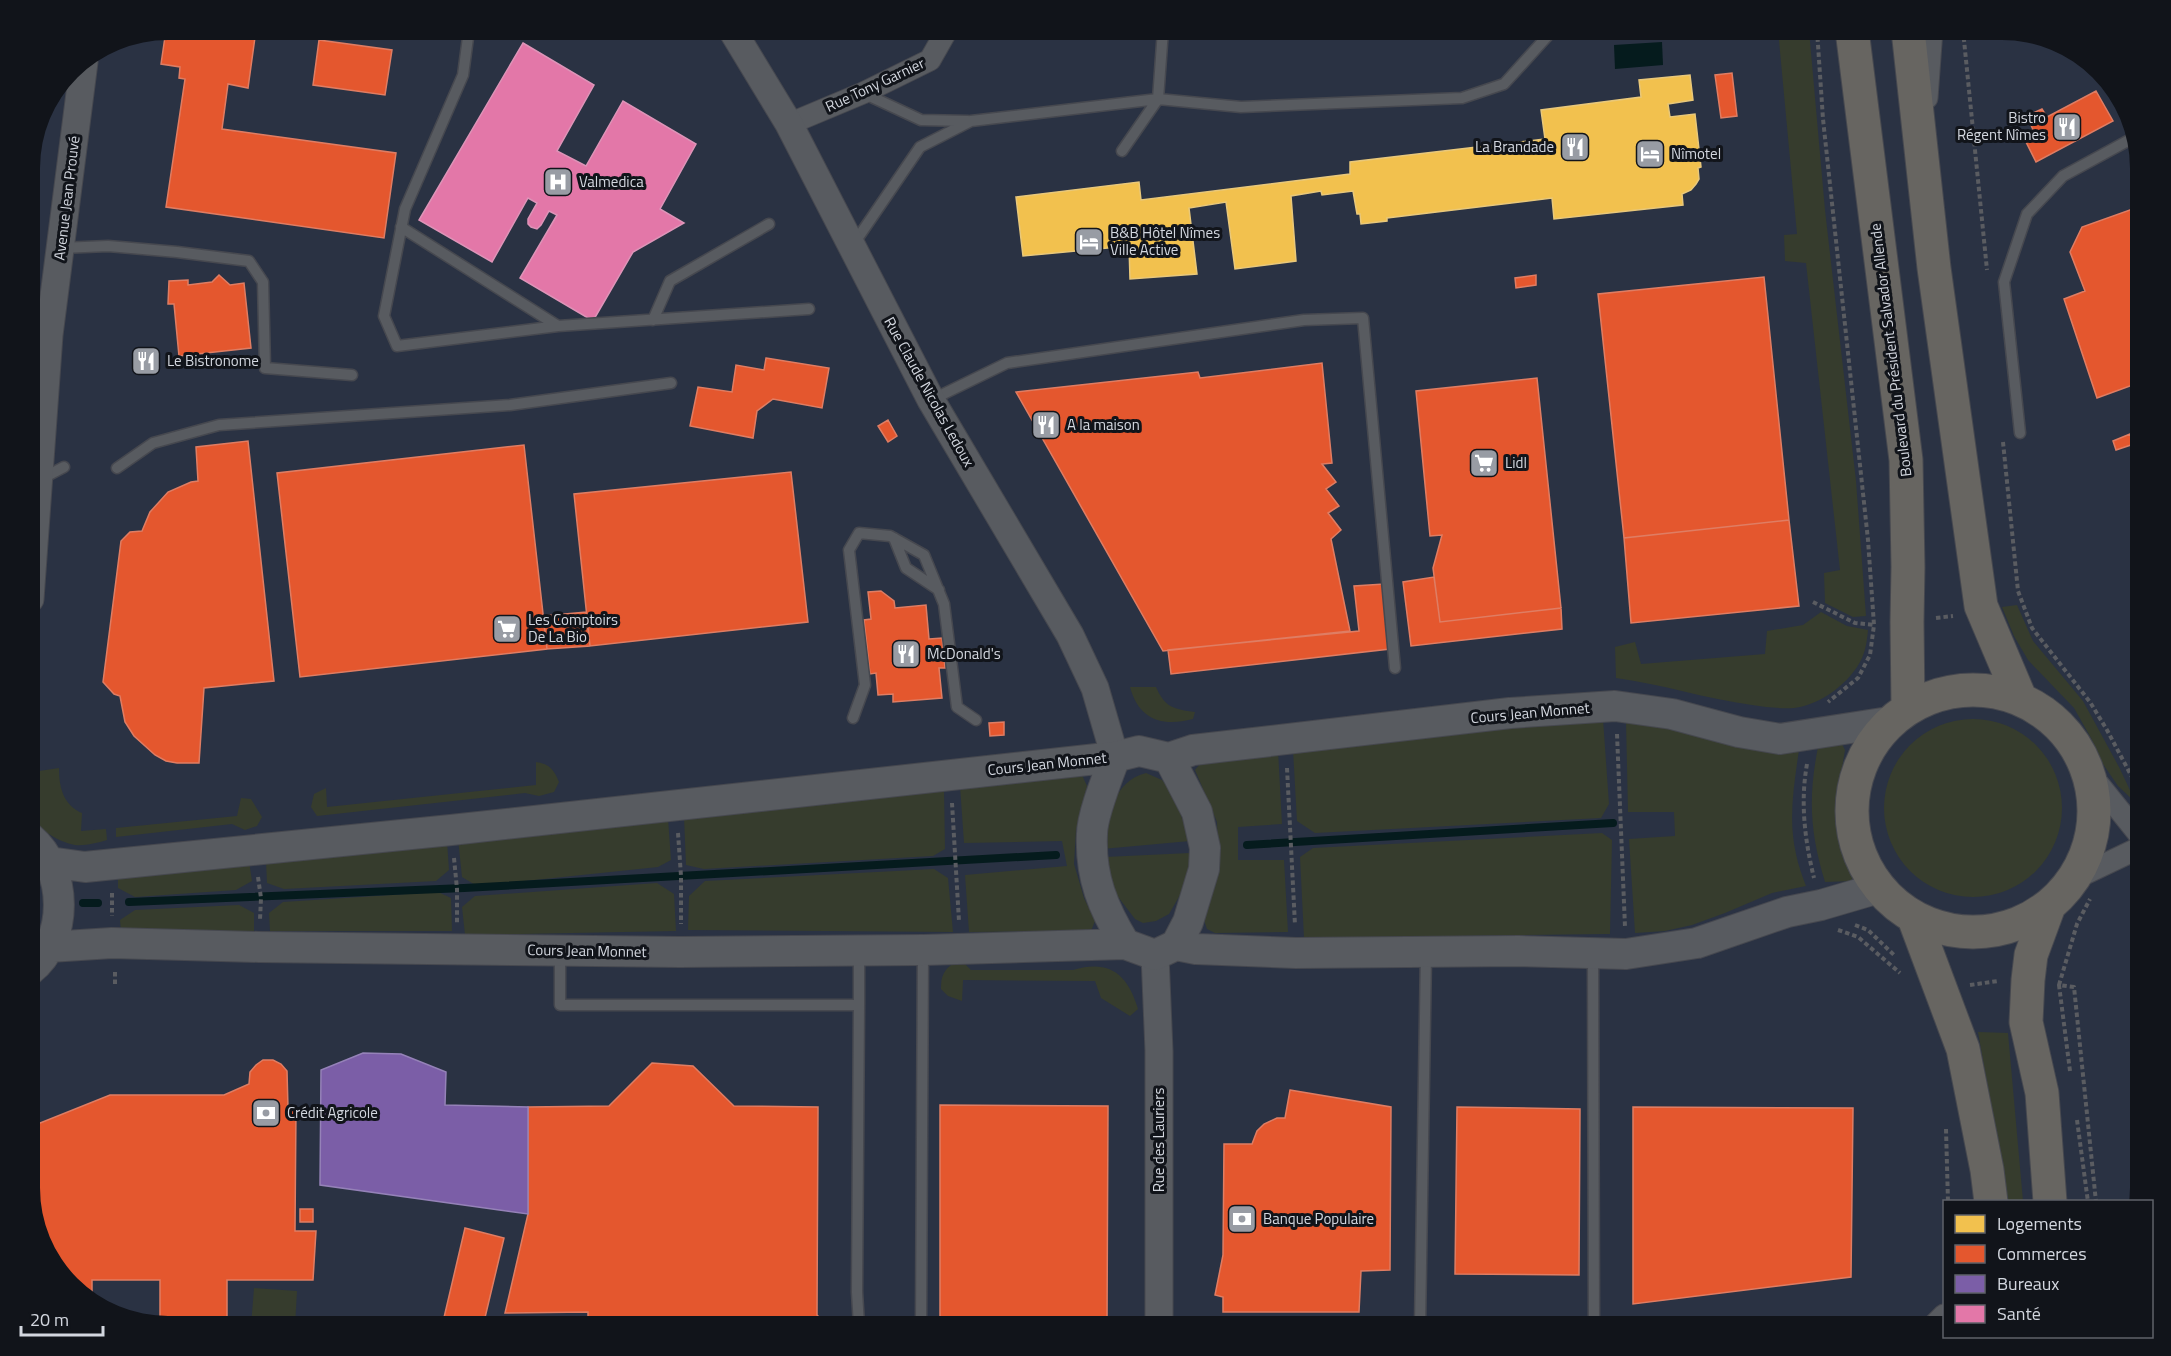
<svg xmlns="http://www.w3.org/2000/svg" width="2171" height="1356" font-family="'Titillium Web',sans-serif">
<style>
.built{fill:#2a3243}
.green{fill:#363c2d}
.water{fill:#051b1d}
.homes{fill:#f2c14e;stroke:#e9c87a;stroke-width:1.5}
.shops{fill:#e4572e;stroke:#df7d63;stroke-width:1.5}
.offices{fill:#7b5ea7;stroke:#9582b8;stroke-width:1.5}
.health{fill:#e377a8;stroke:#de94b8;stroke-width:1.5}
.lines{fill:none;stroke-linecap:round;stroke-linejoin:round}
.stream{stroke:#051b1d;stroke-width:8}
.service-casing{stroke:#46484f;stroke-width:13}
.minor-casing{stroke:#46484f;stroke-width:23}
.tertiary-casing{stroke:#46484f;stroke-width:29}
.secondary-casing{stroke:#46484f;stroke-width:32}
.primary-casing{stroke:#46484f;stroke-width:35}
.path{stroke:#5a5c61;stroke-width:4;stroke-dasharray:4.5 3;stroke-linecap:butt}
.service{stroke:#585b60;stroke-width:10}
.minor{stroke:#585b60;stroke-width:21}
.tertiary{stroke:#585b60;stroke-width:27}
.secondary{stroke:#585b60;stroke-width:30}
.primary{stroke:#676561;stroke-width:33}
.labels{text-anchor:middle;stroke-width:6;stroke-linejoin:round;paint-order:stroke}
.street-label{font-size:15px;fill:#d3d7df;stroke:#11141a}
.poi-label{font-size:15px;fill:#d3d7df;stroke:#11141a;text-anchor:start}
</style>
<rect width="100%" height="100%" fill="#2a2d35"/>
<path class="built" d="M168,30H2003L2079,53L2123,99L2141,168V1188L2137,1201L1944,1202V1326H168L92,1303L48,1257L30,1197V159L44,107L71,70L116,40Z"/>
<path class="green" d="M1778,30H1809L1825,210L1856,481L1866,616L1853,617L1825,603L1824,573L1840,570L1806,263L1785,261L1784,235L1797,234Z
M2017,605L2033,641L2083,701L2119,767L2136,803L2118,786L2103,764L2091,738L2074,708L2028,660L2014,636L2002,607Z
M1821,612L1847,626L1868,630C1867,640 1866,649 1862,658C1851,682 1821,705 1794,708C1780,709 1766,707 1752,705C1706,699 1662,684 1616,678L1615,647L1635,642L1641,664L1765,654L1767,631L1803,625Z
M1130,687H1156C1165,708 1174,709 1195,712L1193,719C1162,727 1139,720 1130,687Z
M1884 808a89 89 0 1 1 178 0a89 89 0 1 1-178 0Z
M1603,719L1609,804L1601,818L1315,833L1297,821L1293,750Z
M1626,721L1799,750C1794,785 1788,819 1796,854C1798,865 1802,875 1806,886L1772,893L1725,913L1692,925L1665,931L1635,933L1629,839L1675,836L1674,812H1628Z
M1842,744L1845,750L1837,798L1838,826L1853,881L1825,882C1810,832 1808,798 1818,747Z
M1278,750L1282,824L1238,827V860H1284L1288,932L1215,933L1207,929L1204,920L1205,913L1216,884L1218,853L1217,822L1195,770L1204,759Z
M536,762C550,764 554,770 559,782L554,792L539,796L525,793L317,816L311,807L314,794L326,788L327,807L536,785Z
M59,768C59,787 63,805 82,813L81,831L106,829L107,840C97,843 85,846 75,845C59,842 35,829 31,812C27,799 30,782 30,769L39,771Z
M1146,773L1162,780L1174,795L1190,841L1102,849C1109,819 1111,782 1146,773Z
M1082,775L1087,786L1076,830L1074,864L1084,898L1095,921L1091,931L969,932L965,875L1067,866L1062,841L964,843L960,786Z
M944,789L945,849L933,856L704,869L686,865L684,817Z
M241,798L251,799L262,817L257,826L245,830L232,824L116,837V828L237,816Z
M668,818L671,860L658,867L477,886L462,877L458,839Z
M1602,833L1612,840L1610,934L1304,938L1300,857L1313,848Z
M447,841L449,870L436,881L284,889L267,883L266,861Z
M1190,853L1189,872L1184,888L1169,914L1156,921L1143,923L1135,919L1112,889L1105,857Z
M249,861L252,881L236,890L135,897L118,888V874Z
M934,869L948,878L953,932L688,930L689,896L705,881Z
M657,883L674,894L676,931L465,935L462,907L475,896Z
M438,892L451,898L452,931H270L269,913L283,902Z
M239,905L254,913V931L121,932L120,920L135,910Z
M954,963H964L971,970H1073C1110,959 1128,975 1138,1009L1130,1016L1101,998L1095,981L963,980L962,1001L948,996L941,989C941,977 943,970 954,963Z
M1978,1032L2008,1033L2023,1201H2008Z
M254,1288L297,1291L295,1326H251Z"/>
<path class="water" d="M1662,42L1663,65L1615,69L1614,45Z"/>
<path class="homes" d="M1690,75L1693,100L1668,104L1670,117L1695,114L1701,167L1698,168L1699,179L1696,184L1691,190L1682,194L1683,205L1554,219L1552,198L1387,218V221L1361,224L1360,214H1357L1353,191L1322,195L1321,191L1291,196L1296,261L1235,269L1226,202L1189,208L1197,274L1130,279L1129,246L1023,256L1016,197L1139,182L1141,200L1350,174V162L1545,139L1541,110L1641,97L1639,80Z"/>
<path class="shops" d="M166,30H256L248,88L228,84L222,129L396,153L384,238L166,207L185,79L179,78L180,67L161,64Z
M319,40L392,50L385,95L313,85Z
M1732,73L1737,116L1721,118L1715,75Z
M2096,91L2113,121L2036,162L2024,138L2034,132L2027,116L2042,109L2047,117Z
M2141,206V382L2097,398L2064,299L2085,291L2070,252L2082,227Z
M219,275L230,285L244,283L251,348L179,356L174,304H168L169,281L188,280V285L212,282Z
M1536,275V285L1516,288L1515,278Z
M1764,277L1789,520L1624,538L1598,294Z
M766,358L829,368L822,408L773,399L757,411L753,438L690,426L698,387L732,392L736,365L764,370Z
M1322,363L1332,463L1322,464L1336,482L1326,489L1339,506L1328,513L1341,530L1331,539L1350,631L1163,651L1016,392L1198,372L1200,378Z
M1537,378L1561,608L1440,622L1433,568L1442,535L1430,536L1416,391Z
M888,420L897,436L888,442L878,426Z
M2130,434L2134,444L2116,450L2113,441Z
M248,441L274,681L204,688L199,763H177L166,761L155,755L134,736L125,722L120,696L114,694L103,682L121,541L130,532L142,531L150,512L168,492L191,482L198,481L196,447Z
M524,445L547,649L300,677L277,473Z
M791,472L808,622L590,646L574,494Z
M1789,520L1799,606L1631,623L1624,538Z
M1434,577L1440,622L1561,608L1562,629L1411,646L1403,582Z
M1384,584L1390,649L1171,674L1168,650L1359,631L1354,586Z
M881,591L894,601L895,608L926,605L929,639L942,638L945,668H939L942,698L893,702V694L878,695L876,673L870,674L864,620L871,619L868,592Z
M586,612L590,646L547,649L543,616Z
M1004,722V735L990,736L989,723Z
M263,1060H273L281,1064L287,1071L288,1108H296L295,1231H316L313,1280H227V1326H168L160,1324V1280H92V1303L48,1257L30,1197V1127L110,1095H224L249,1084L250,1072L256,1065Z
M652,1063L693,1066L734,1106L818,1107L817,1315L828,1326H588V1312L505,1313L528,1214V1107L609,1106Z
M1290,1090L1391,1107L1390,1270L1361,1271L1359,1312H1223V1297L1215,1295L1223,1255L1224,1144H1252L1257,1131L1264,1124L1277,1118H1285Z
M940,1105L1108,1106L1107,1326H940Z
M1457,1107L1580,1109L1579,1275L1455,1274Z
M1633,1107L1853,1108L1851,1277L1633,1304Z
M300,1209H313V1222H300Z
M465,1228L504,1238L483,1326H442Z"/>
<path class="offices" d="M363,1053L401,1054L446,1072L445,1105L528,1107V1214L320,1185L321,1070Z"/>
<path class="health" d="M523,43L594,85L557,151L586,166L623,101L696,144L660,209L684,223L633,252L593,321L520,278L557,215L549,211L541,225L537,229L531,227L528,224V219L537,203L528,198L492,262L419,220Z"/>
<g class="lines">
<path class="stream" d="M1247,845L1613,823
M129,902L464,888L1056,855
M83,903H98"/>
<g class="service-casing">
<path id="service" d="M863,93L921,120L968,121
M1122,151L1158,99L1241,107L1462,98L1504,84L1553,30
M401,227L558,326L397,346L384,316L405,209L463,75L469,30
M853,245L920,147L971,121L1158,99L1163,30
M61,248L108,246L177,252L249,261L263,282L265,368L352,375
M653,320L670,281L769,224
M558,326L809,309
M931,400L1007,363L1304,320L1363,318L1395,668
M2020,433L2004,282L2027,214L2063,176L2133,138
M117,468L153,443L219,425L510,405L671,383
M41,479L64,467
M894,538L906,568L939,590
M853,718L865,685L849,550L859,533L890,536L924,555L944,604L957,707L976,720
M859,951V1005
M560,954V1005H859L857,1292L859,1326
M1426,954L1420,1326H1473
M1593,954L1594,1326
M921,1326L923,951"/>
</g>
<g class="minor-casing">
<path id="minor" d="M1927,98L1932,30
M789,124L863,93L930,60L947,30
M30,366L46,350
M2088,771L2141,837
M2074,879L2141,847
M1933,1326L1944,1315"/>
</g>
<g class="tertiary-casing">
<path id="tertiary" d="M732,30L789,124L931,400L1070,635L1095,688L1115,757
M30,599L49,335L84,62
M1155,955L1159,1051V1326"/>
</g>
<g class="secondary-casing">
<path id="secondary" d="M1169,758L1193,750L1510,713L1615,706L1672,714L1739,732L1780,739L1889,722
M30,838C68,870 69,939 30,970
M49,862L85,867L451,830L1115,757L1139,751L1169,758L1197,812L1205,848L1204,869L1188,922L1176,945L1155,955L1125,944C1103,908 1090,877 1092,834C1092,815 1108,776 1115,757
M1176,945L1196,949L1296,953L1519,951L1626,954L1697,943L1787,912L1821,905L1879,888
M49,947L112,943L259,947L680,952L923,950L1125,944"/>
</g>
<g class="primary-casing">
<path id="primary" d="M1852,30L1906,460L1908,567L1907,622L1908,707
M1908,30L1934,268L1981,606L2020,698
M1852 811a121 121 0 1 1 242 0a121 121 0 1 1-242 0Z
M2049,906L2031,955L2028,980L2026,1022L2042,1093L2050,1202
M1914,918L1963,1049L1987,1170L1991,1202"/>
</g>
<path class="path" d="M1817,30L1823,119L1868,540L1874,625L1870,655L1858,678L1828,702
M1963,30L1987,270
M2003,442L2018,591L2032,628L2090,702L2107,730L2141,794
M1813,602L1855,623L1875,625
M1936,618L1953,616
M1617,734L1625,927
M2141,741L2139,744L2141,745
M1807,764C1800,803 1805,841 1814,878
M1287,768L1295,925
M952,803L959,921
M678,833L681,876V924
M454,858L457,889V923
M258,877L261,898L260,920
M112,893V916
M1855,925L1868,930L1894,955
M1838,930L1858,937L1900,973
M115,984V970
M1970,985L1998,981
M2059,985L2077,924L2090,899
M2070,1071L2059,985L2074,987L2096,1202
M2077,1120L2088,1202
M1946,1129L1948,1202"/>
<use href="#service" class="service"/>
<use href="#minor" class="minor"/>
<use href="#tertiary" class="tertiary"/>
<use href="#secondary" class="secondary"/>
<use href="#primary" class="primary"/>
</g>
<defs>
<g id="restaurant-square" transform="scale(1.5)"><rect x="-9" y="-9" width="18" height="18" rx="4" fill="#989ca4" stroke="#11141a"/><path d="M-5-6h1v4h1v-4h1v4h1v-4h1v5L-1.5 .5V6h-2V.5L-5-1ZM5-6V6H3V1.5H1.5Q1.5-4 5-6Z" fill="#fff"/></g>
<g id="hotel-square" transform="scale(1.5)"><rect x="-9" y="-9" width="18" height="18" rx="4" fill="#989ca4" stroke="#11141a"/><path d="M-6-4.5h1.5V1H6V5H4.5V3h-9V5H-6ZM-4 0a1.8 1.8 0 1 1 3.6 0ZM.5 0V-2.5h3Q6-2.5 6 0Z" fill="#fff"/></g>
<g id="hospital-square" transform="scale(1.5)"><rect x="-9" y="-9" width="18" height="18" rx="4" fill="#989ca4" stroke="#11141a"/><path d="M-5-5h3v3.5h4V-5h3V5h-3V1.5h-4V5h-3Z" fill="#fff"/></g>
<g id="supermarket-square" transform="scale(1.5)"><rect x="-9" y="-9" width="18" height="18" rx="4" fill="#989ca4" stroke="#11141a"/><path d="M-6-5.5h2.5l.6 2H6L4.5 2H-2.5L-4.4-4H-6ZM-1.5 3.2a1.3 1.3 0 1 0 .1 0ZM3 3.2a1.3 1.3 0 1 0 .1 0Z" fill="#fff"/></g>
<g id="bank-square" transform="scale(1.5)"><rect x="-9" y="-9" width="18" height="18" rx="4" fill="#989ca4" stroke="#11141a"/><path d="M-6-4H6V4H-6ZM0-2.3a2.3 2.3 0 1 0 0 4.6a2.3 2.3 0 1 0 0-4.6Z" fill="#fff"/></g>
</defs>
<g fill-rule="evenodd">
<use href="#restaurant-square" x="2067" y="127"/>
<use href="#restaurant-square" x="1575" y="147"/>
<use href="#hotel-square" x="1650" y="154"/>
<use href="#hospital-square" x="558" y="182"/>
<use href="#hotel-square" x="1089" y="242"/>
<use href="#restaurant-square" x="146" y="361"/>
<use href="#restaurant-square" x="1046" y="425"/>
<use href="#supermarket-square" x="1484" y="463"/>
<use href="#supermarket-square" x="507" y="629"/>
<use href="#restaurant-square" x="906" y="654"/>
<use href="#bank-square" x="266" y="1113"/>
<use href="#bank-square" x="1242" y="1219"/>
</g>
<g class="labels">
<g class="street-label">
<text transform="translate(875 85) rotate(-25)" y="5">Rue Tony Garnier</text>
<text transform="translate(67 198) rotate(-83)" y="5">Avenue Jean Prouvé</text>
<text transform="translate(1891 350) rotate(-97)" y="5">Boulevard du Président Salvador Allende</text>
<text transform="translate(929 392) rotate(61)" y="5">Rue Claude Nicolas Ledoux</text>
<text transform="translate(1530 713) rotate(-5)" y="5">Cours Jean Monnet</text>
<text transform="translate(1047 764) rotate(-6)" y="5">Cours Jean Monnet</text>
<text transform="translate(587 951) rotate(1)" y="5">Cours Jean Monnet</text>
<text transform="translate(1159 1140) rotate(-90)" y="5">Rue des Lauriers</text>
</g>
<g class="poi-label">
<text x="2046" y="123" text-anchor="end">Bistro<tspan x="2046" dy="17">Régent Nîmes</tspan></text>
<text x="1554" y="152" text-anchor="end">La Brandade</text>
<text x="1671" y="159">Nîmotel</text>
<text x="579" y="187">Valmedica</text>
<text x="1110" y="238">B&amp;B Hôtel Nîmes<tspan x="1110" dy="17">Ville Active</tspan></text>
<text x="167" y="366">Le Bistronome</text>
<text x="1067" y="430">A la maison</text>
<text x="1505" y="468">Lidl</text>
<text x="528" y="625">Les Comptoirs<tspan x="528" dy="17">De La Bio</tspan></text>
<text x="927" y="659">McDonald's</text>
<text x="287" y="1118">Crédit Agricole</text>
<text x="1263" y="1224">Banque Populaire</text>
</g>
</g>
<path d="M0 0H2171V1356H0ZM168 40H2002A128 128 0 0 1 2130 168V1188A128 128 0 0 1 2002 1316H168A128 128 0 0 1 40 1188V168A128 128 0 0 1 168 40Z" fill="#11141a" fill-rule="evenodd"/>
<rect x="1943" y="1200" width="210" height="138" fill="#11141a" stroke="#5f6269" stroke-width="1.5"/>
<rect x="1955" y="1215" width="30" height="18" fill="#f2c14e" stroke="#5f6269" stroke-width="1.5"/>
<text x="1997" y="1230" font-size="18" fill="#d3d7df">Logements</text>
<rect x="1955" y="1245" width="30" height="18" fill="#e4572e" stroke="#5f6269" stroke-width="1.5"/>
<text x="1997" y="1260" font-size="18" fill="#d3d7df">Commerces</text>
<rect x="1955" y="1275" width="30" height="18" fill="#7b5ea7" stroke="#5f6269" stroke-width="1.5"/>
<text x="1997" y="1290" font-size="18" fill="#d3d7df">Bureaux</text>
<rect x="1955" y="1305" width="30" height="18" fill="#e377a8" stroke="#5f6269" stroke-width="1.5"/>
<text x="1997" y="1320" font-size="18" fill="#d3d7df">Santé</text>
<path d="M21 1326v9h82v-9" fill="none" stroke="#d3d7df" stroke-width="3"/>
<text x="30" y="1326" font-size="18" fill="#d3d7df" stroke="#11141a" stroke-width="4.5" paint-order="stroke">20 m</text>
</svg>
